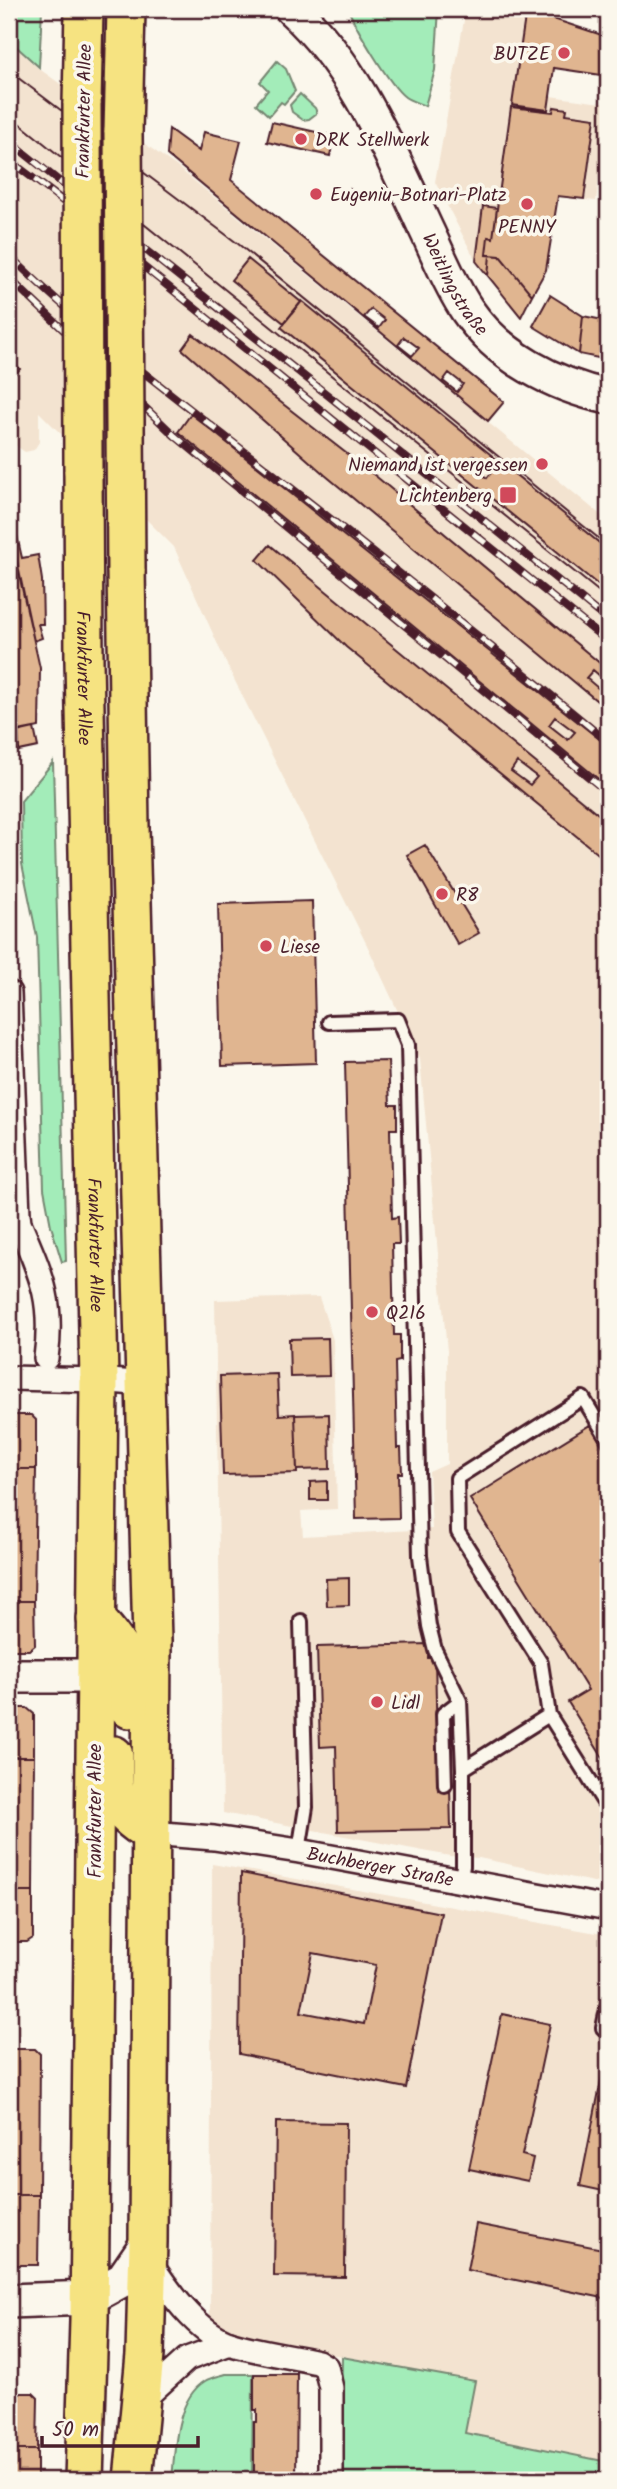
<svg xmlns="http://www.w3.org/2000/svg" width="617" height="2489" font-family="Kalam,sans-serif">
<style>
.built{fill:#f3e3d0}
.green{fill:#a3ecb9;stroke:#768672;stroke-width:2}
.building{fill:#e0b590;stroke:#4a1f2b;stroke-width:2;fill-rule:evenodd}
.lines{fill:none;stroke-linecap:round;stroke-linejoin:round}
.lane-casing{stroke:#4a1f2b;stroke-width:18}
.street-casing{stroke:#4a1f2b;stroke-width:28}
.secondary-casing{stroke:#4a1f2b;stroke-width:38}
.primary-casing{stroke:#4a1f2b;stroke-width:42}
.lane{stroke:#fbf7ec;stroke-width:12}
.street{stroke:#fbf7ec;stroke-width:23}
.secondary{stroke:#fbf7ec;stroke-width:33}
.primary{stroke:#f6e381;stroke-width:37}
.tram{stroke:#4a1f2b;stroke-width:2}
.rail-casing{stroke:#4a1f2b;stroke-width:8}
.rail{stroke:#fbf7ec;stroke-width:5;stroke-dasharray:16;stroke-linecap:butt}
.primary-bridge-casing{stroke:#4a1f2b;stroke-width:42;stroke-linecap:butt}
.primary-bridge{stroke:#f6e381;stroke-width:37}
.poi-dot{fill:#d1495b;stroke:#fbf7ec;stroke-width:2.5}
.labels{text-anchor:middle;stroke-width:7;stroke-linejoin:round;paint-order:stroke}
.poi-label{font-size:19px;fill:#4a1f2b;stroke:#fbf7ec;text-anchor:start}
.street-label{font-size:19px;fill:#4a1f2b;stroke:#fbf7ec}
</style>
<rect width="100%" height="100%" fill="#fbf7ec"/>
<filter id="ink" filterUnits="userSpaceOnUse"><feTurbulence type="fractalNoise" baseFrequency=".0143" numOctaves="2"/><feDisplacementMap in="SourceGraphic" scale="14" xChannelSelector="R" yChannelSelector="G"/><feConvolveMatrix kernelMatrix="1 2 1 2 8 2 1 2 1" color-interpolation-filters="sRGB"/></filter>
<g filter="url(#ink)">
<path class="built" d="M466,9L526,10L513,105L550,96L608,104L596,201L558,197L546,270L521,317L476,261L435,182Z
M9,41L38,68L176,166L608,521V1885L479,1858L450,1856L223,1813L215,1300L319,1297L333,1340L337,1509L301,1511L303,1536L432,1529L429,1472L447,1464V1351L420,1059L367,945L227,665L174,547L39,412V442L34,450L25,452L9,441Z
M212,1864L608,1935V2462L465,2433L474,2381L246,2338L210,2319Z"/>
<path class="green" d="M9,9H42L39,67L9,40Z
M348,9H439L435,70L425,106C419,103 410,101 405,97C390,86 356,28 348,9Z
M277,61L286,69L295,91L284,104L281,102L269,116L256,104L268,90L260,82Z
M300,94L315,108L317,113L309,119L303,120L292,112L290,105Z
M53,762L66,1261L62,1262L51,1226L44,1189L37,937L22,864L21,801Z
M342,2357L475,2381L465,2433L608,2462V2480H340Z
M226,2374H253L252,2480H172C175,2450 175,2400 205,2381C211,2377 220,2376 226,2374Z"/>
<path class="building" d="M526,10L608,37V76L554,68L548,110L512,105Z
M511,107L553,112L554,107L567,109L566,114L595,118L584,199L558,196L546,270L532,295L500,256L486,255L488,237L493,238Z
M272,122L334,136L330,156L267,142Z
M169,129L199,151L204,132L241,141L231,180L504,402L488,421L167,155Z
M350,189L357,194L350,203L344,198Z
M483,206L497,208L493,238L488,237L486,255H490L488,276L476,261Z
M490,255L500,256L532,295L521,317L488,276Z
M248,259L301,302L284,323L231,280Z
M550,295L583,316L579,354L533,326Z
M302,301L608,550V593L281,327Z
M371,309L385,320L379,328L364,317Z
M583,316L608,321V360L579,354Z
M193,334L378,478L608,670V710L325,475L182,349Z
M404,337L419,348L412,356L398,345Z
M9,357L20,369L9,380Z
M449,373L463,384L457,392L443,381Z
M191,414L608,746V787L178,432Z
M474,455L493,470L487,478L467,463Z
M9,530L40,668L39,727L17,732L9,726Z
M17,536L22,558L38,555L42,580L43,624H38L42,638L34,641L12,538Z
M270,545L608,822V862L346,647L257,560Z
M593,670L608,683V689L605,694L586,678Z
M555,717L575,732L568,740L549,725Z
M34,728L38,747L19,751L18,731Z
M517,762L537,777L530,785L511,771Z
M425,845L479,933L458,945L407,855Z
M312,901L316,1063L222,1066L218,904Z
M388,1061L390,1105H397V1129H390L392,1218L398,1217L399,1244H392L394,1335H400V1361L395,1362L397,1448H401L402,1473H398L399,1518L356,1519L345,1062Z
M328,1338L329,1376L290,1377L289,1339Z
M277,1374L279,1415L295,1414L297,1473L223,1475L220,1376Z
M329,1414L330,1469L297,1470L295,1415Z
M9,1415H31L36,1420V1469H9Z
M590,1425L608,1455V1766L568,1702L588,1690L470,1499Z
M9,1469H36L34,1601H9Z
M327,1481V1500H310V1482Z
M349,1578V1605L327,1606L326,1579Z
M9,1601H34L35,1645L29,1650H9Z
M428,1644V1658H435L438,1789L450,1788L451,1829L338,1831L336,1746L320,1747L317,1647Z
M9,1708H27L34,1714V1757H9Z
M9,1757H34L33,1892H9Z
M241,1873L441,1913L406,2088L239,2054ZM313,1953L376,1965L364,2024L301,2012Z
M9,1892H33V1938L27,1942H9Z
M502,2014L550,2024L522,2155L533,2158L528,2181L469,2169Z
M608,2046V2192L580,2186Z
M9,2049H35L40,2054L39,2195H9Z
M276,2122L346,2123L345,2277L274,2276Z
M9,2195H39L38,2265H9Z
M476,2224L608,2250V2299L467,2270Z
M254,2374H297L296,2480H254V2422H257V2410H254Z
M9,2393H33L38,2398L37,2450H9Z
M9,2450H37V2480H9Z"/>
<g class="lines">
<g class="lane-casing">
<path id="lane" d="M329,1022L398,1020L408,1045L420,1556L429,1626L435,1650L460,1701L463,1769V1866L460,1882
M549,1715L603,1801L608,1805
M463,1769L549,1715L541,1663L458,1532L457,1478L583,1398L608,1439
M445,1785L443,1714L460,1701
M299,1851L306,1807L301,1621
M608,2004L603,2028L608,2029"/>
</g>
<g class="street-casing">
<g id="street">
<path d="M9,993L18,1214L19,1223C41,1275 54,1300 46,1358"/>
<path d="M9,1378L99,1380L146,1384"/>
<path id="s1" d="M150,1833L214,1838L299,1851L608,1908"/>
<path d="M148,2260C167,2289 197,2333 232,2344C260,2352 290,2356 318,2362L326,2367L331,2388V2480"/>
<path d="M141,2401L187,2359L230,2343"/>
</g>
</g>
<g class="secondary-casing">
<g id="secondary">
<path id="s2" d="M292,9C357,68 390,152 426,229C439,256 450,285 467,310C499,357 554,385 608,397"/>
<path d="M9,1676H95"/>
<path d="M9,2301L89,2298L122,2280L148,2242"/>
</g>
</g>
<g class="primary-casing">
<g id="primary">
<path d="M82,104L84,9"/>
<path d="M123,132L126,9"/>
<path id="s3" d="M83,470L84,661L99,1380L89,2321L84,2480"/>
<path d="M126,569L130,828L152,1641L148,2242L145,2355L133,2480"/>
<path d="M96,1619C127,1652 129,1665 129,1709"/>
<path d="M114,1755C114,1798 111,1809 150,1833"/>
</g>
</g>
<use href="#lane" class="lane"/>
<use href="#street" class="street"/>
<use href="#secondary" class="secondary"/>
<use href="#primary" class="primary"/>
<path class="tram" d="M9,71L237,243L608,546
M9,115L608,599"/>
<g class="rail-casing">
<path id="rail" d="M9,141C209,301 410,459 608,621
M9,160L58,197
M50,191L608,642
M9,255C84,329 170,393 253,458C372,551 491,645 608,742
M9,278L175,436L608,793"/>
</g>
<use href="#rail" class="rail"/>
<g class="primary-bridge-casing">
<path id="primary-bridge" d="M82,104L83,470
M123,132L126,569"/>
</g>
<use href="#primary-bridge" class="primary-bridge"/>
</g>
</g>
<g class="poi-dot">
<circle cx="564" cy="53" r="7"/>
<circle cx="301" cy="139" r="7"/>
<circle cx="316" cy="194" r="7"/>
<circle cx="527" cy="204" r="7"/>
<circle cx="542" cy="464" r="7"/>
<rect x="499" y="486" width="18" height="18" rx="3.5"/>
<circle cx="442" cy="894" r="7"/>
<circle cx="266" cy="946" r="7"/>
<circle cx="372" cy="1312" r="7"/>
<circle cx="377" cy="1702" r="7"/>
</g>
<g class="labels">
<g class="poi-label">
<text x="550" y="60" text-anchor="end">BUTZE</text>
<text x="315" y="146">DRK Stellwerk</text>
<text x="330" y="201">Eugeniu-Botnari-Platz</text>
<text x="527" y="233" text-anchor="middle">PENNY</text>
<text x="528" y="471" text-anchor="end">Niemand ist vergessen</text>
<text x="492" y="502" text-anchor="end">Lichtenberg</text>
<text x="456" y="901">R8</text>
<text x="280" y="953">Liese</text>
<text x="386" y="1319">Q216</text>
<text x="391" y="1709">Lidl</text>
</g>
<g class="street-label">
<text transform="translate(83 111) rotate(-89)" y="7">Frankfurter Allee</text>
<text dy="7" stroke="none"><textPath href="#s2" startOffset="322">Weitlingstraße</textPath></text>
<text dy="7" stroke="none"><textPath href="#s3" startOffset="208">Frankfurter Allee</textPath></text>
<text dy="7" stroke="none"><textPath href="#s3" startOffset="775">Frankfurter Allee</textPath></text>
<text transform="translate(94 1811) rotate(-90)" y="7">Frankfurter Allee</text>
<text dy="7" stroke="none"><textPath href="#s1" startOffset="233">Buchberger Straße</textPath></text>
</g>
</g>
<rect width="617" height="2489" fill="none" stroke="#fbf7ec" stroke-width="35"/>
<rect x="18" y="18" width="582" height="2454" fill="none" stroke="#4a1f2b" stroke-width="2.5" filter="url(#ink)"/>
<path d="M42 2436v10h156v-10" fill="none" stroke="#4a1f2b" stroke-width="3.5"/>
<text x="52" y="2436" font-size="21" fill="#4a1f2b" stroke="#fbf7ec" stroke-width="5" paint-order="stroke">50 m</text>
</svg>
